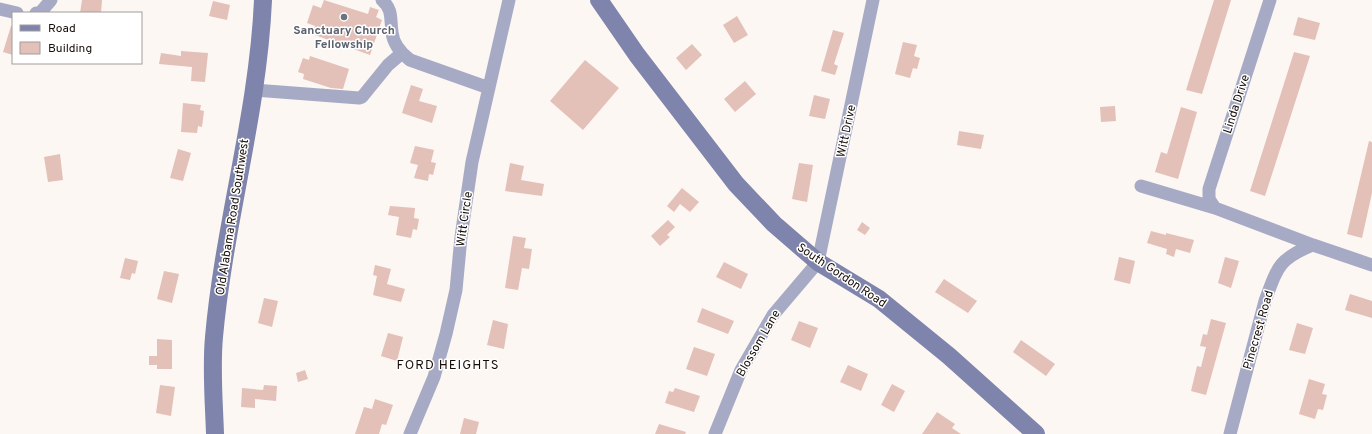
<svg xmlns="http://www.w3.org/2000/svg" width="1372" height="434" font-family="Overpass,sans-serif">
<style>
.building{fill:#e3c0b8}
.lines{fill:none;stroke-linecap:round;stroke-linejoin:round}
.street{stroke:#a6aac5;stroke-width:13}
.secondary{stroke:#7e84ab;stroke-width:18}
.worship-dot{fill:#6b7280;stroke:#fff;stroke-width:1.5}
.labels{text-anchor:middle;stroke-width:3;stroke-linejoin:round;paint-order:stroke}
.worship-label{font-size:12px;font-weight:bold;fill:#5b616d;stroke:#fff}
.street-label{font-size:12px;fill:#170d07;stroke:#fff}
.neighbourhood-label{font-size:13px;letter-spacing:1px;fill:#170d07;stroke:#fff}
</style>
<rect width="100%" height="100%" fill="#fdf7f3"/>
<path class="building" d="M82,0H102L101,13H80Z
M324,0L368,14L370,7L379,10L376,17L382,20L370,55L312,34L315,26L307,23L313,5L321,8Z
M1214,0H1231L1202,94L1186,90Z
M213,1L230,5L227,20L209,16Z
M737,16L748,35L734,43L723,25Z
M1298,17L1320,23L1315,40L1293,35Z
M11,26H13V55L3,52Z
M833,30L844,33L834,64L838,66L835,75L821,71Z
M903,42L917,45L914,56L920,58L917,69L913,68L910,78L895,74Z
M692,44L702,55L686,70L676,58Z
M181,51L208,53L205,82L191,81L192,67L159,64L161,53L181,56Z
M1294,52L1310,56L1265,196L1250,191Z
M310,56L349,69L343,89L331,88L303,79L304,74L298,72L303,58L309,60Z
M585,60L619,88L583,130L550,101Z
M745,81L756,94L735,112L724,99Z
M411,85L423,89L419,101L437,106L432,123L402,113Z
M814,95L830,99L825,119L809,116Z
M183,103L201,105L200,110L204,111L202,127L198,126L197,133L181,132Z
M1115,106L1116,121L1101,122L1100,107Z
M1181,107L1197,112L1178,179L1155,172L1161,152L1167,154Z
M959,131L984,135L981,149L957,145Z
M1369,141L1372,142V193L1362,238L1347,234Z
M415,146L434,150L431,162L436,163L433,175L429,174L428,181L414,178L418,165L410,163Z
M178,149L191,153L183,181L170,178Z
M60,154L63,180L48,182L44,157Z
M510,163L524,166L521,180L544,184L542,196L505,191Z
M799,163L813,165L807,202L792,199Z
M682,188L699,202L690,212L680,204L674,212L667,206Z
M390,206L415,208L414,218L419,219L417,230L413,229L411,238L396,235L399,217L388,215Z
M668,220L675,227L667,235L670,237L660,246L651,236Z
M862,222L870,228L865,235L857,230Z
M1151,231L1166,235V233L1194,240L1190,253L1176,249L1174,257L1166,254L1167,249L1147,243Z
M513,236L526,238L524,248L532,249L529,269L522,268L518,290L505,288Z
M1119,257L1135,261L1130,284L1114,280Z
M1225,257L1239,261L1231,288L1218,283Z
M125,258L138,261L135,274L132,273L130,280L120,278Z
M724,262L748,274L741,289L716,277Z
M375,265L391,269L387,284L405,289L401,302L373,295L377,276L373,275Z
M164,271L179,274L172,303L157,299Z
M944,279L977,301L968,313L935,292Z
M1350,294L1372,301V318L1345,310Z
M264,298L278,301L272,327L258,323Z
M702,308L734,321L728,334L697,322Z
M1211,319L1226,323L1206,395L1191,391L1197,366L1201,367L1206,347L1200,346L1203,334L1207,335Z
M493,320L508,324L504,349L487,345Z
M799,321L818,328L810,348L791,340Z
M1297,323L1313,328L1305,354L1289,350Z
M388,333L403,337L397,361L381,356Z
M157,339L172,340V369H157V365H149V356H157Z
M1021,340L1055,364L1046,376L1013,352Z
M694,347L715,354L707,376L686,369Z
M848,365L868,374L861,391L840,382Z
M305,370L308,379L298,382L296,373Z
M1309,379L1325,384L1322,394L1327,395L1323,410L1318,409L1315,419L1299,414Z
M892,384L905,391L894,412L881,405Z
M160,385L175,387L171,416L156,413Z
M264,385L277,386L276,401L255,399V408L241,407L242,388L263,390Z
M675,388L700,396L694,412L665,403L669,391L673,392Z
M375,399L393,405L386,425L382,424L379,434H355L364,407L372,409Z
M937,412L955,424L952,428L961,434H922Z
M464,418L479,422L476,434H460Z
M659,424L686,432L685,434H655Z"/>
<g class="lines">
<path class="street" d="M382,0C393,10 390,18 392,32C393,44 401,53 410,60L489,88
M0,9L17,13
M36,13H40L51,0
M254,90L359,98L362,97L388,65L402,53
M1141,186L1215,208L1313,245L1372,265
M1215,208L1209,199V189L1270,0
M410,434L434,377L446,334L456,290L461,237L472,162L509,0
M715,434L741,370L773,315L818,262L873,0
M1230,434L1265,301C1277,268 1279,258 1313,245"/>
<path class="secondary" d="M599,0L637,55L736,184L774,224L818,262L879,299L949,356L1036,434
M215,434C214,402 211,369 214,337C224,224 258,114 263,0"/>
</g>
<circle class="worship-dot" cx="344" cy="17" r="4"/>
<g class="labels">
<g class="worship-label">
<text x="344" y="34">Sanctuary Church<tspan x="344" dy="14">Fellowship</tspan></text>
</g>
<g class="street-label">
<text transform="translate(1236 104) rotate(-72)" y="4">Linda Drive</text>
<text transform="translate(846 131) rotate(-78)" y="4">Witt Drive</text>
<text transform="translate(232 217) rotate(-81)" y="4">Old Alabama Road Southwest</text>
<text transform="translate(464 219) rotate(-82)" y="4">Witt Circle</text>
<text transform="translate(842 275) rotate(34)" y="4">South Gordon Road</text>
<text transform="translate(1258 330) rotate(-74)" y="4">Pinecrest Road</text>
<text transform="translate(758 343) rotate(-60)" y="4">Blossom Lane</text>
</g>
<g class="neighbourhood-label">
<text x="448" y="369">FORD HEIGHTS</text>
</g>
</g>
<rect x="12" y="12" width="130" height="52" fill="#ffffff" stroke="#a29e9c"/>
<rect x="20" y="25" width="20" height="6" fill="#7e84ab" stroke="#a29e9c"/>
<text x="48" y="32" font-size="12" fill="#170d07">Road</text>
<rect x="20" y="42" width="20" height="12" fill="#e3c0b8" stroke="#a29e9c"/>
<text x="48" y="52" font-size="12" fill="#170d07">Building</text>
</svg>
